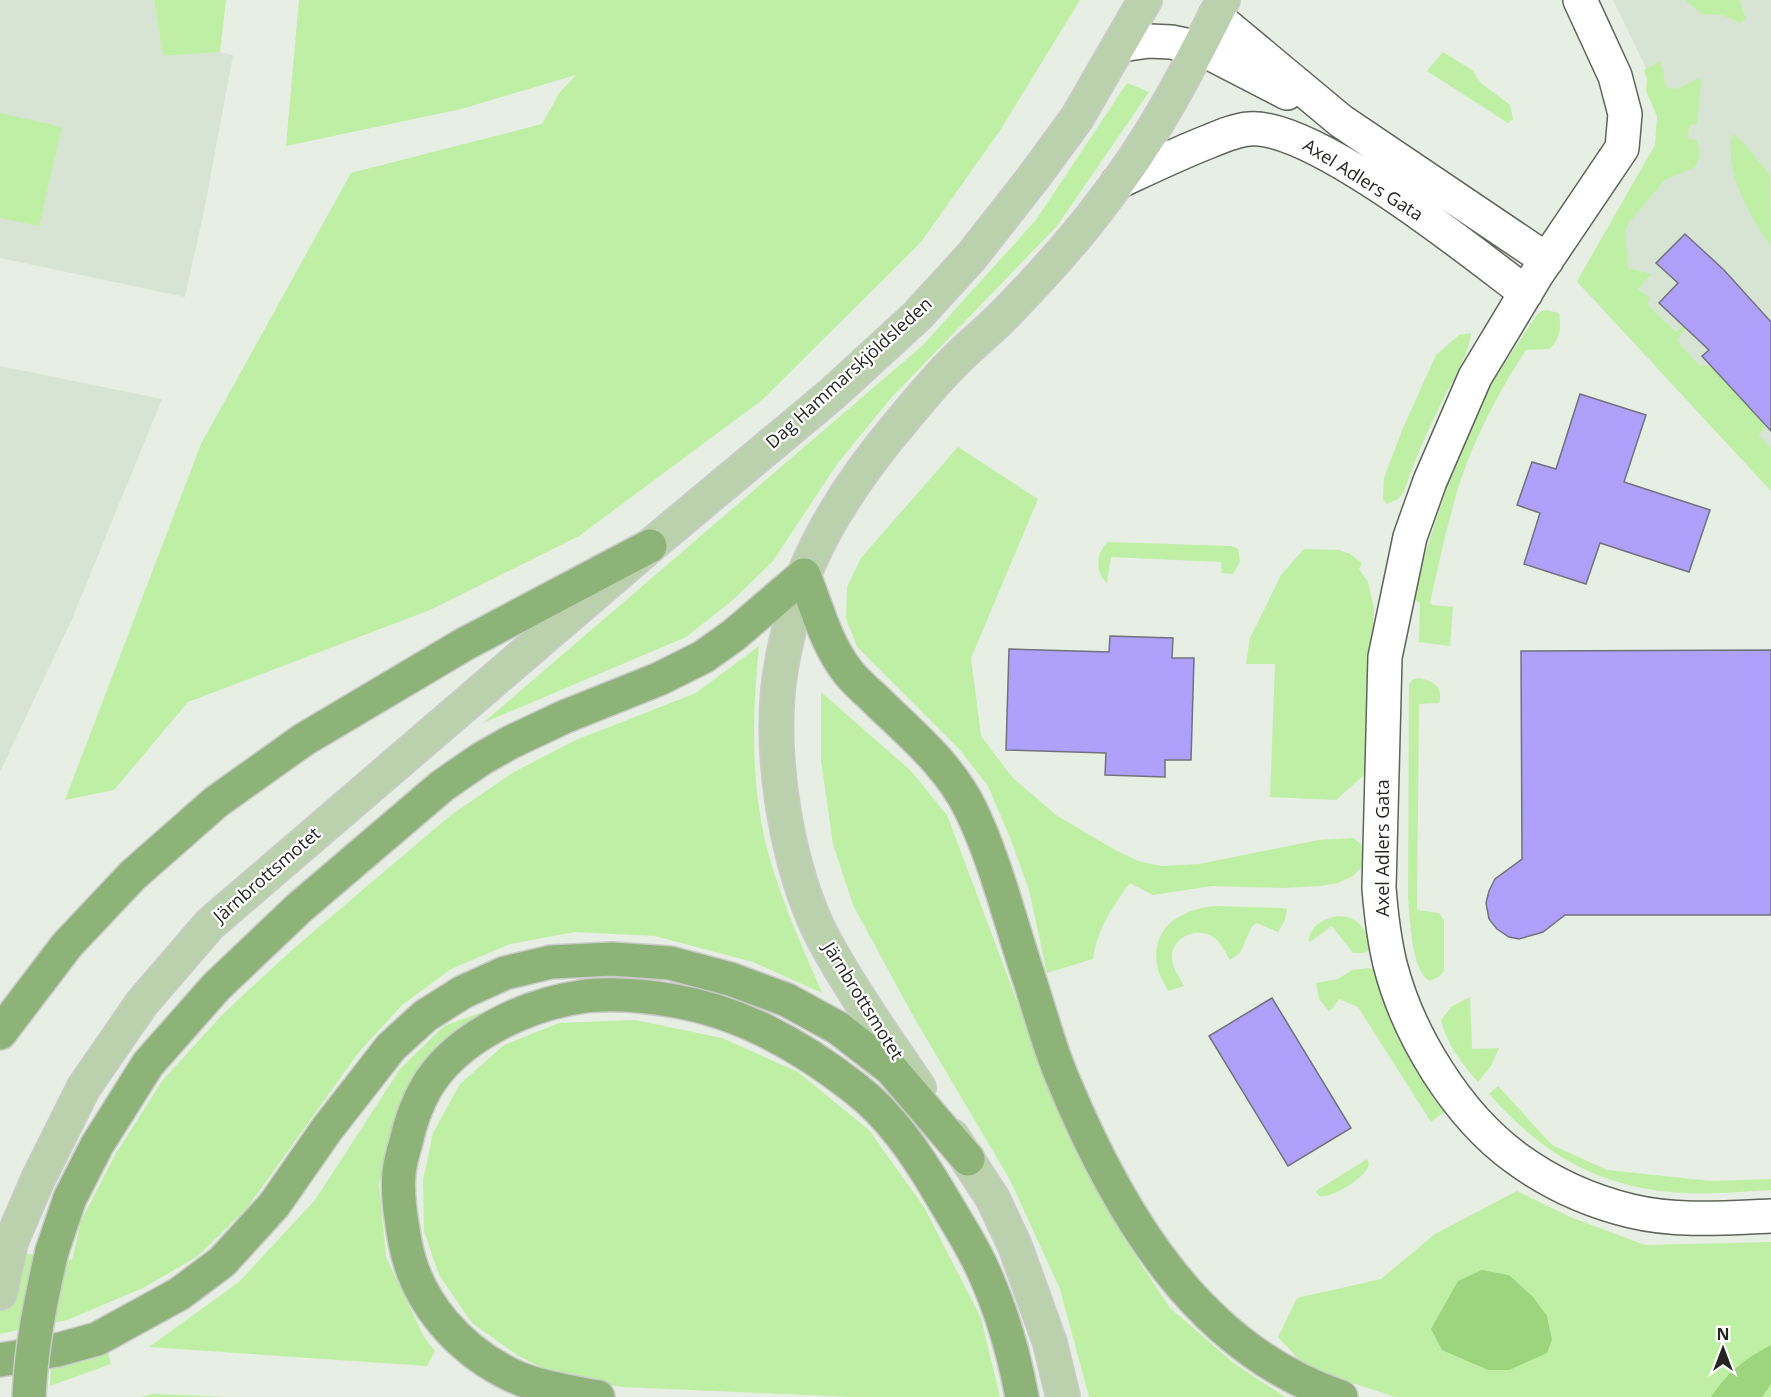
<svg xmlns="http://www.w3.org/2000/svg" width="1771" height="1397" font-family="'Open Sans',sans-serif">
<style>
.built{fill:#d8e4d3}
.green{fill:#bfefa5}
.water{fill:#9dd57e}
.building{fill:#aea0fb;stroke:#73727c;stroke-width:1.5}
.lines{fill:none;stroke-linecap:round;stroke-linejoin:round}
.street-casing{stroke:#5e645b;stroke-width:36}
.primary-casing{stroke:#cacbca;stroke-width:36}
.highway-casing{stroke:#cacbca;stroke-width:36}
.street{stroke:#fff;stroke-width:33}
.primary{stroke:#bbd1ae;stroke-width:33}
.highway{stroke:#8db378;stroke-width:33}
.highway-bridge-casing{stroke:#cacbca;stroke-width:36;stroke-linecap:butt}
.highway-bridge{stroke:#8db378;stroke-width:33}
.labels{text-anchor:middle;stroke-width:4.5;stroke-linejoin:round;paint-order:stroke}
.street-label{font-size:18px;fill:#242622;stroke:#fff}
</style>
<rect width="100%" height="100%" fill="#e7eee4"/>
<path class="built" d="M0,0H154L163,56L220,52L233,55L205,206L185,297L0,258Z
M1613,0H1771V491L1578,283L1661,161L1677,132Z
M0,366L162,399L72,619L0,772Z"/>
<path class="green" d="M154,0H226L220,52L163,56Z
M299,0H1080L999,132L921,242L762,400L579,536L430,610L188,702L114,790L65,800L201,444L351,173L542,124L560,92L576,75L461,109L286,146Z
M1685,0H1739L1746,18L1740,23L1722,15L1702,14Z
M1443,52L1472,70L1481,83L1510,105L1513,119L1508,123L1427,71Z
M1661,61L1666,87L1678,89L1699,78L1701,82L1697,124L1689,125L1688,139L1697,140L1700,156L1695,167L1665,180L1629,222L1625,231L1628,268L1651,274L1638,289L1650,298L1647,304L1676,332L1683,326L1685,328L1677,341L1699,365L1712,366L1771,421L1758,435L1771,448V491L1577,281L1655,145L1657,116L1646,91L1647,78L1644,70Z
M1127,83L1149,92L1057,226L891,398L837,464L773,561L733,600L686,637L483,723L923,345L1036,220Z
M0,113L62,127L39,226L0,218Z
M1733,134L1742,141L1770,175L1771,246C1751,219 1722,168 1733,134Z
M1546,310L1559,313C1561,329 1561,336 1550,349L1526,350C1496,396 1470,446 1455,499C1445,533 1438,568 1430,602L1432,605L1453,607L1450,646L1419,642L1420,603L1411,597L1448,483L1489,387L1536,316L1540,312Z
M1471,333C1468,359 1449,386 1438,410C1425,436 1413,464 1404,492L1398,499L1387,504L1383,499L1384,478L1403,428L1436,355L1459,335Z
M958,447L1038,499L971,658L981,736L1012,777L1056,815L1115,850L1138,861L1161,866L1199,864L1318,840L1353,838L1361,844L1365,854L1363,866L1353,876L1338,883L1320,886L1284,888L1212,886L1153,895L1130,883C1112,907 1097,930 1093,959L1047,973L1029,890L1009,835L988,786L959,749L857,647L846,618L847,587L861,558Z
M1107,542L1231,546L1238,549L1240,562L1233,574L1222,573L1221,562L1111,557L1107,583C1094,571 1097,554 1107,542Z
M1304,549L1339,550L1350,554L1362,563L1359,569L1368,582L1374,608L1365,774L1336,800L1270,797L1275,664H1246L1250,638L1262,614L1281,575Z
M759,646C752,716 750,788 769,856C782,903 803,948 822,993L753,962L655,936L575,932L510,944L451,969L402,1005L359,1052L247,1208L198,1256L143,1288L67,1320L0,1334V1250L72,1260L81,1221L115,1155L162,1081L223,1014L293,949L451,815L514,772L576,740L696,693Z
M1418,678C1433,680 1444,687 1439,703L1419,704L1417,910L1439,913L1444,920V971L1439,977L1429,981C1411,969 1410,918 1408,898L1409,685L1412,680Z
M821,692L910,770L947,815L1067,1134L1125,1240L1170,1308L1235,1364L1285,1397H1089L1060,1289L1010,1180L912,1014L853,905L833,844L821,760Z
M1217,906L1282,908L1287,909L1285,920L1278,932L1257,923L1252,926L1240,953L1230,960C1225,952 1221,942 1213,937C1196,926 1170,938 1172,960C1173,969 1180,978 1184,986L1168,991C1165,984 1160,977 1158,969C1148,928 1182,908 1217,906Z
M1337,916C1358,916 1364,927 1372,946L1370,950L1363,953H1353L1332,926L1310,942L1309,941C1310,925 1323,920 1337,916Z
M1368,968L1375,969C1391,1022 1410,1069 1444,1112L1431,1122L1358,1007L1339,999L1333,1008L1329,1011L1319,999L1316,983L1338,979L1352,970Z
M1470,997L1472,1049L1499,1048L1491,1066L1478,1082C1462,1064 1446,1043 1441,1020L1451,1007Z
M488,1010L438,1044L397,1112L379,1184L386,1257L424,1337L435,1351L427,1366L149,1347L239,1282L315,1200L400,1069L444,1026Z
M635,1020L722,1038L798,1072L869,1130L924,1207L981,1318L1000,1397H853L623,1387L561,1378L517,1355L472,1323L439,1275L424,1231L423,1180L433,1133L460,1084L504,1045L559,1023Z
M1498,1086L1552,1145L1607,1170L1711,1181L1771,1179V1190C1735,1192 1697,1196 1661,1191C1588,1182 1537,1148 1489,1094Z
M1367,1159L1369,1164C1367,1177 1332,1199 1319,1196L1316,1191Z
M1517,1191L1570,1217L1645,1245L1771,1242V1397H1395L1307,1368L1278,1337L1297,1298L1381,1279L1435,1234Z
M104,1352H108L111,1364L50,1386L51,1360Z
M154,1394L228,1397H140Z"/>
<path class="water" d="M1482,1270L1509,1275L1533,1297L1547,1316L1552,1340L1547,1353L1509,1370H1488L1442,1350L1431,1329L1458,1281Z
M1771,1345V1384L1762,1397H1711C1729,1371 1743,1360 1771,1345Z"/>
<path class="building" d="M1685,234L1724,270L1771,322V431L1702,356L1709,350L1659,303L1678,283L1656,263Z
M1580,394L1646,415L1624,482L1710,510L1689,572L1600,543L1586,584L1524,564L1540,513L1517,505L1532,462L1556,469Z
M1110,636L1173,638L1172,658H1194L1191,760H1165V777L1105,775L1106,753L1006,750L1009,649L1109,652Z
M1771,650V915H1565L1543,932L1519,939L1509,937L1497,929L1489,919L1486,903L1489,891L1495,879L1522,859L1521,651Z
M1272,998L1351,1128L1288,1166L1209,1036Z"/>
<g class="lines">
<g class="street-casing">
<path id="street" d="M1580,0L1615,76L1625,114L1622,148L1537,274L1475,377L1430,481L1410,537L1385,657L1379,888C1381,913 1384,939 1390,964C1408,1035 1457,1115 1516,1158C1550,1183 1590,1201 1631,1211C1677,1222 1724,1218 1771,1216
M1215,16L1341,121L1547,260
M1121,45L1149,41L1171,42L1200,48L1287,93
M1118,182C1148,168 1179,153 1210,141C1222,136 1236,130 1249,129C1312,123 1472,252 1526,293"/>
</g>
<g class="primary-casing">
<path id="primary" d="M919,1088C886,1039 851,990 823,938C788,870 771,766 778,690C781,662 787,635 795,609C798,597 800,584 805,572C828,517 862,468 901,422C917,403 933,383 951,365C969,346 989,331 1007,312C1040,278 1074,241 1103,202C1152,140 1188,70 1223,0
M952,1136L993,1199L1015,1246L1050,1343L1063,1397
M0,1293L11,1242L38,1179L84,1087L142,1003L210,924L650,546L832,394L917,316L971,257L1033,178L1077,118L1145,0"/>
</g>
<g class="highway-casing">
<path id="highway" d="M0,1033L67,945L133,875L216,802L303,740L463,645L650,546
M52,1251L70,1198L97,1145L148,1064L216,987L299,908L442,786L481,759L511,742L564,717L659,679L703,657L734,635L804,575C817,608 826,644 848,672C855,681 864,689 873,697C908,732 947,762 970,808C996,861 1011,925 1030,981C1041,1015 1050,1050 1064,1082C1119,1214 1198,1349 1341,1397
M0,1360L57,1350L97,1339L179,1294L222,1262L274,1205L327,1129L391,1047L425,1016L463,992L505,973L551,962L612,959L670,963L730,979L787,1000L838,1028L891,1069L968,1159
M598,1397C572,1392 542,1388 518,1378C461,1353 416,1303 405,1242C401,1219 397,1196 399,1173C400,1162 403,1152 406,1142C410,1124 417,1104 426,1088C455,1038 525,1005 580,997C611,992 645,996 675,1001C741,1012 804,1048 856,1089C891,1116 917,1155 939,1192C954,1218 971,1243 983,1270C1001,1309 1014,1354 1022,1397"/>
</g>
<use href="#street" class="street"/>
<use href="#primary" class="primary"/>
<use href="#highway" class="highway"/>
<g class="highway-bridge-casing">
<path id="highway-bridge" d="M29,1397C31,1347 41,1299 52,1251"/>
</g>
<use href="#highway-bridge" class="highway-bridge"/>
</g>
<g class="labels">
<g class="street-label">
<text transform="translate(1363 180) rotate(32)" y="6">Axel Adlers Gata</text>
<text transform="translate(849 373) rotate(-42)" y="6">Dag Hammarskjöldsleden</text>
<text transform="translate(1383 848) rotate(-90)" y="6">Axel Adlers Gata</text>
<text transform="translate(267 875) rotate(-41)" y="6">Järnbrottsmotet</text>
<text transform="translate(863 1001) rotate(58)" y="6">Järnbrottsmotet</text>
</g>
</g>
<g transform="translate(1723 1349)" stroke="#ffffff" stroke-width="4.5" paint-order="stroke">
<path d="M0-4.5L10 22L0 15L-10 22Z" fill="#242622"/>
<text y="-9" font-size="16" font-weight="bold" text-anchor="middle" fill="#242622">N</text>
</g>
</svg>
